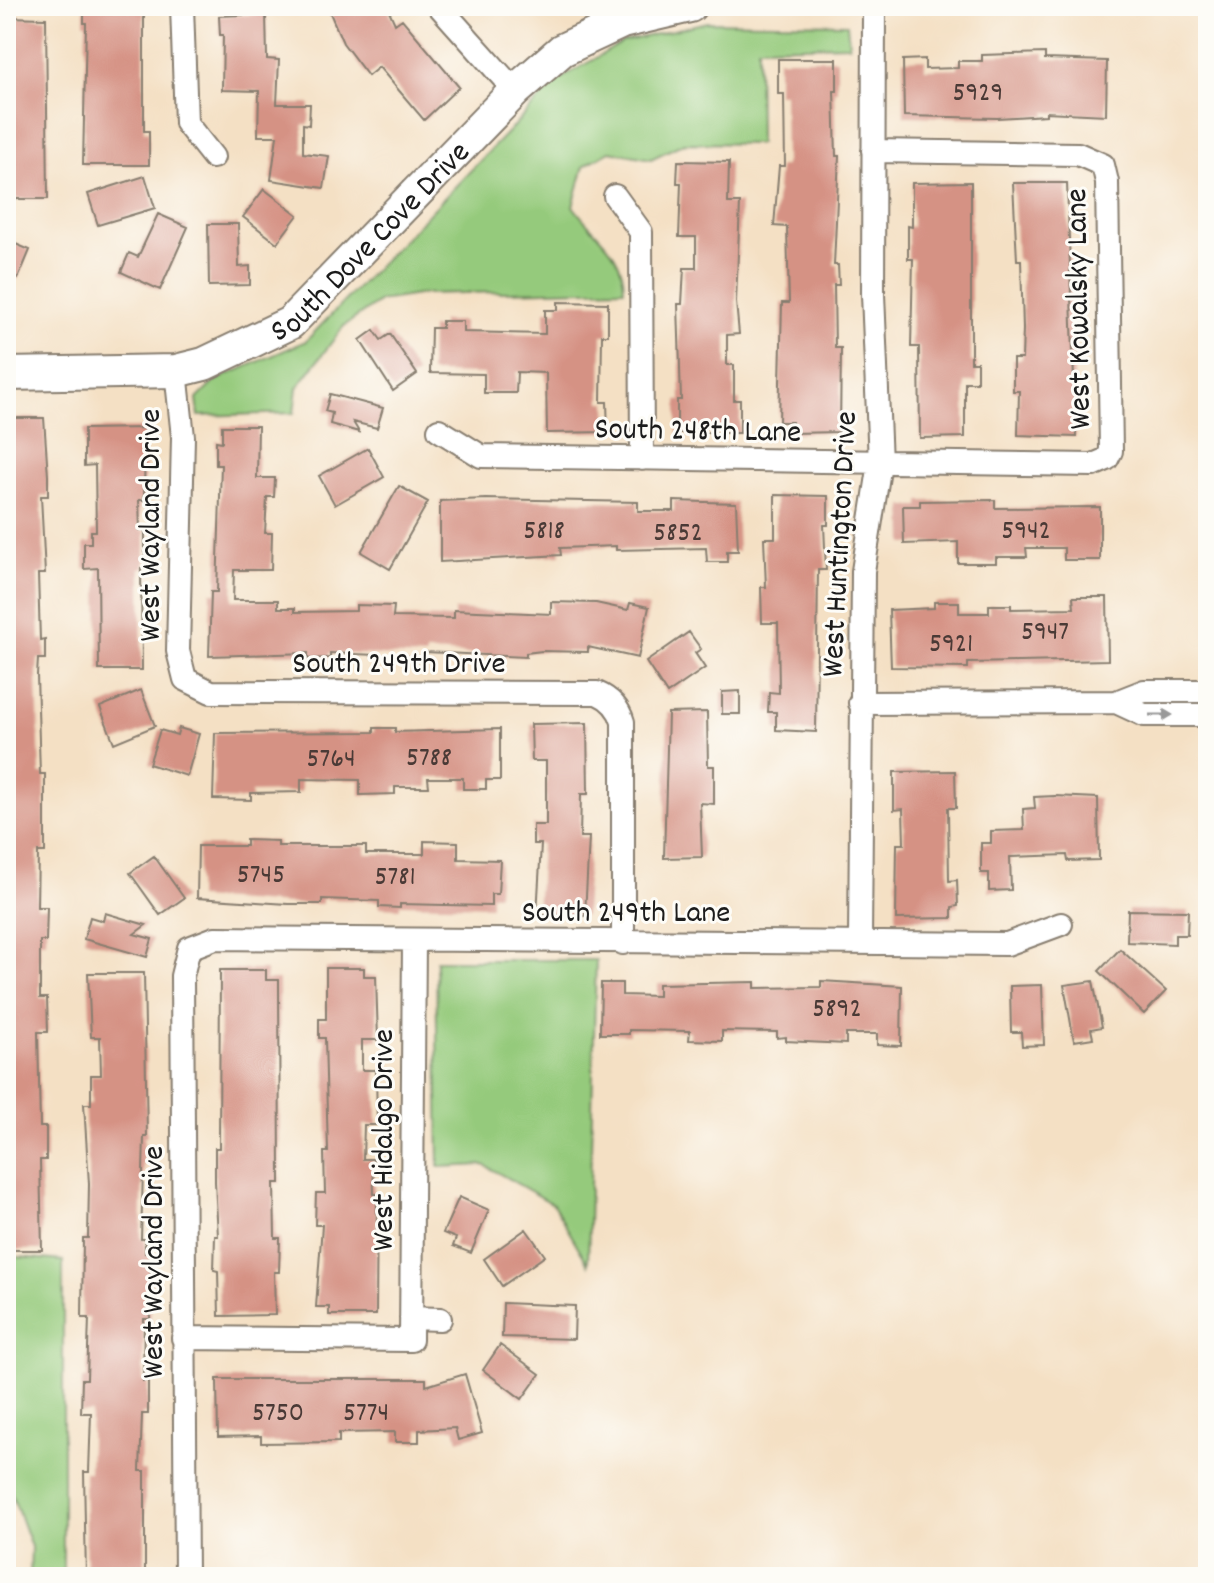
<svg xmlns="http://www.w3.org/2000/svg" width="1214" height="1583" font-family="Dekko,sans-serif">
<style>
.green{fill:#95ca7b;stroke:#58734c;stroke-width:2}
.building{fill:#d59284}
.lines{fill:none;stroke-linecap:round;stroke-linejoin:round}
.street-casing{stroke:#887e70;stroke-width:26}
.secondary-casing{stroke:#887e70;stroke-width:36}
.street{stroke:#fff;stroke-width:22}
.secondary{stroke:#fff;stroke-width:32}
.oneway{fill:#999}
.labels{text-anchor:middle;stroke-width:6;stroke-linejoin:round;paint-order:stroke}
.number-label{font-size:28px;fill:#4a3a36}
.street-label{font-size:32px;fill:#1c1c1c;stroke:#fdfcf7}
</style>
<rect width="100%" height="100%" fill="#fdfcf7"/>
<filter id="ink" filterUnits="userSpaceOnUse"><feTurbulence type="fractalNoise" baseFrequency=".0125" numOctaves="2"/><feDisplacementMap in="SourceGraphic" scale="16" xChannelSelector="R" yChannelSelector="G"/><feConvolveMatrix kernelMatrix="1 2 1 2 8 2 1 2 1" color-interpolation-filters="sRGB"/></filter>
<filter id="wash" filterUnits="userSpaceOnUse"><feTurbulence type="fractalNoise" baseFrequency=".006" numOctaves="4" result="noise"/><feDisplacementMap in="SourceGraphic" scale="32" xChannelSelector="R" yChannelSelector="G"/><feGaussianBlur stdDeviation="1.8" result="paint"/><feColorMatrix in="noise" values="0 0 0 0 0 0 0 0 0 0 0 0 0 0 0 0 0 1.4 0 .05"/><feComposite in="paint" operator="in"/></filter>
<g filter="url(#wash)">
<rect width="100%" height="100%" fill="#f4e0c4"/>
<path class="green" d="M707,22L847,24L849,45L758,47L759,144L684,143L651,159L610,151L584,166L573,206C594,236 624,250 624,289L424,294L380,301L344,326L297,388L294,413L199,416L197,399L216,380L306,341L557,81L623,42Z
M436,960H596L588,1264L553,1204L484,1165L439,1167Z
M6,1256L63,1261V1577H30L31,1547L6,1478Z"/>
<g id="blocks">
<path class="building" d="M84,6H144V131H149V165H83L86,23H84Z
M327,6H387L395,24L402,19L459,87L424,120L379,67L368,76L343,43Z
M266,14L267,59L279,60L277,104H310L309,125L303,124V153L329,156L324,188L271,180L277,136H258L259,91L222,90L223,35H220L219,16Z
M6,17L46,18L48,199H6Z
M1045,53V59L1107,61L1106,115L1046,112V115L997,118L904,116L903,60L925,59V69L958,68V61H982V55Z
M778,59H837V91H834L836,156H839L834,265H838L839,285H834L835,348H841L840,432L792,433V422H779L782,303H789L787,227L774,226L779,166H785L784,94H778Z
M678,161L729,162L728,203H740L736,302L739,334L727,335V365H734V400H740V433H677V400H681L678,304H682L684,268H696V237H679L681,183H677Z
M145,176L155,208L98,225L88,194Z
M971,182V362H977V382H965V437L920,438L919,347H911L913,259H908V226L912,227V183Z
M1013,183H1067L1076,437L1018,435L1019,391H1013V359H1022L1023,329L1021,260H1017Z
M264,189L298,215L277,243L243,217Z
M158,214L188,227L160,290L121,272L129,253L138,257Z
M208,224H238L239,267L250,266V285L209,286Z
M6,240L30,250L18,279L6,274Z
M558,302L608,303V335H602L601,402H607L608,432L547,433L546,373L517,372L516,393H484V374L430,373L431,328H442V321H463V332L545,334V310H558Z
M374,330L381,340L390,334L417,374L393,391L360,340Z
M330,394L383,408L377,428L353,422L359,432L330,424L332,413L325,411Z
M6,418H44L48,476V496H41L45,574H38L40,640L45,639V659H38L37,675L40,774H45V852H38L37,907H47L46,941H40V998H47L48,1032H38L40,1127H46V1160H40L42,1250H6Z
M222,426H258L257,478H275L274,497H267L265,533H272L271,570H234L233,600H278V608H295V612L356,611V605L394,606L393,617L454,618V610L551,614V602L596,603L628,610L630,603L649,607L638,658L588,647V652L542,651L526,653V657L426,652V657L330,653V658L308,659V653L209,656L211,592H217L221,465H216V441L222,442Z
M145,428L144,500H139L140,530H145V568H141L142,670H99L98,568L84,569V543H91V531H96L95,465L84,466V429Z
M368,448L384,477L335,505L319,476Z
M399,486L428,502L390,569L361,552Z
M775,495L828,496V525H824L826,570H818L816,732L776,730V712H768L769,692L779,693L778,623H762L761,587H766L764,538H775Z
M486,499L638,502V511H674V501L736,503L738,551H727V562H707L706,548L616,550V546L560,548L561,555L440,562V501Z
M995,500V508L1100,507V560H1064V548H1026L1027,557H996V563H958V542L904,544L903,506H920V501Z
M1073,597H1107L1108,660L968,663V668L891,667L889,610L934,608V602H959V613H989V605H1011V609L1074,608Z
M689,632L701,649L695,653L705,668L667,694L646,662Z
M141,690L155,726L114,743L100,707Z
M740,691V714H722V692Z
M707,712L708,766H714V804L700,803L702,857L664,858L668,713Z
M587,723L588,794H581L580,837H589L585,916L537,915L541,844H533V825H546V761H532L531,724Z
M179,728L199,734L187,776L149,764L160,730L177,735Z
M374,728H395V732L500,729V780H486V789H463V778H428L429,787H395V794L360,795V780L301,779V792L251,793V800L213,799L215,733L374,732Z
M955,771L956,808H948L949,881L957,880L958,906L952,907V918L896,919L897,844H904L903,809L894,810V772Z
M1055,796L1098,798L1099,860L1068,861L1067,855L1010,857L1011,890L989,891V873H981V843H991V831L1024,830L1023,809L1035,808L1034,797Z
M246,840L278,841V846H366V854H424V841L458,842V859L500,860L498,894H491V906L400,904V908L379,907V901L322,899V904H288L197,898L198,846H246Z
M154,856L184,898L160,915L130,873Z
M1128,910L1188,911L1187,935H1175V944L1127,942Z
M105,913L146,925L134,934L152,939L147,957L84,939L90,917L103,921Z
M1120,949L1166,991L1144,1014L1099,971Z
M326,968H364V976H376L378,1040H362V1070H376L377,1125H364L363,1159H373L374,1194H377L376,1315H329V1307H316L322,1225H315L316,1193H325L324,1152H328L325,1038H319V1019H326Z
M220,970H266V980H279L280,1183H274L275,1238H280L279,1272H274L275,1315L219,1316L218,1271L214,1270L215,1236H218L215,1182V1148H219Z
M88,973H144L147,1137H144L141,1239H145V1253H151L150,1319H144L143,1381H148V1414H142L140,1471H145V1577H86L84,1472H89L91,1413H81L82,1379H87L89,1318H82L83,1238H88L89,1184L84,1104H91V1075H101L100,1037H91Z
M821,981L902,986L901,1046L877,1045V1034H846V1044L786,1041V1037L777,1038V1032L722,1031V1041L689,1040L690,1031L629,1030V1034H600L601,983H622V995L658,996V984L755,982V988L821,987Z
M1093,981L1102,1027L1091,1029L1093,1038L1074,1041L1064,985Z
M1042,985L1044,1045L1022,1046L1021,1032H1011L1010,986Z
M459,1197L489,1210L471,1253L453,1246L456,1238L443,1233Z
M526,1229L545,1256L502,1286L484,1259Z
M503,1303L575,1306L574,1339L502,1337Z
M500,1345L540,1374L522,1399L483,1370Z
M465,1374L482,1433L458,1440L455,1428L419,1430V1442H395V1432L339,1433V1442L261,1443V1436L218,1437L217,1379H426V1386Z"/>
</g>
</g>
<g filter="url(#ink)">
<use href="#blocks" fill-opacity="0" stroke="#887e70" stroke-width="2"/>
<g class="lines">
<g class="street-casing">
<path id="street" d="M182,6L186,123L213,157
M439,6L515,91
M615,196L641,232L642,459
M176,371L183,437L178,651L185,679L211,692L597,693C611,699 619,708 623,722V943
M439,430L481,456L1093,465L1107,459L1111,451L1107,182L1103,165L1078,154L873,151
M1116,702L1144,715H1208
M860,703L1116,702L1144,691H1208
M860,942L863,571L880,463L873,294L874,6
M411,1318L440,1319
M183,1338L411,1340L414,940
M186,1577L182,976L189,948L215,938L1007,944L1061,924"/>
</g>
<g class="secondary-casing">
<g id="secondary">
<path id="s1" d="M6,374L176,371L204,364L290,323L515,91L562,50L622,22L690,6"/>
</g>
</g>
<use href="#street" class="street"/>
<use href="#secondary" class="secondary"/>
</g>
<defs><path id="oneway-solid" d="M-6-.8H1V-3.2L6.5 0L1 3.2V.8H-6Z" transform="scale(2)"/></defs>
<use class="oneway" href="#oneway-solid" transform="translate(1161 715)"/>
</g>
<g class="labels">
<g class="number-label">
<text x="978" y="100">5929</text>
<text x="544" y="538">5818</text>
<text x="1026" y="538">5942</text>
<text x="678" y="540">5852</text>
<text x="1045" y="639">5947</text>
<text x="951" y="651">5921</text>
<text x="429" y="765">5788</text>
<text x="331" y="766">5764</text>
<text x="261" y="882">5745</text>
<text x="395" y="884">5781</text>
<text x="837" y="1016">5892</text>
<text x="278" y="1420">5750</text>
<text x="366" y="1420">5774</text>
</g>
<g class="street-label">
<text dy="11" stroke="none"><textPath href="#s1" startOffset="408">South Dove Cove Drive</textPath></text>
<text transform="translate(1076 309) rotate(-91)" y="11">West Kowalsky Lane</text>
<text transform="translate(698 428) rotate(1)" y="11">South 248th Lane</text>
<text transform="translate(148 525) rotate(-90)" y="11">West Wayland Drive</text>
<text transform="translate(837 544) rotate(-87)" y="11">West Huntington Drive</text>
<text x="399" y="672">South 249th Drive</text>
<text x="626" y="921">South 249th Lane</text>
<text transform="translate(381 1140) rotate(-90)" y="11">West Hidalgo Drive</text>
<text transform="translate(151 1262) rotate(-90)" y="11">West Wayland Drive</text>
</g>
</g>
<rect width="1214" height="1583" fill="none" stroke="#fdfcf7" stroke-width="32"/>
</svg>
